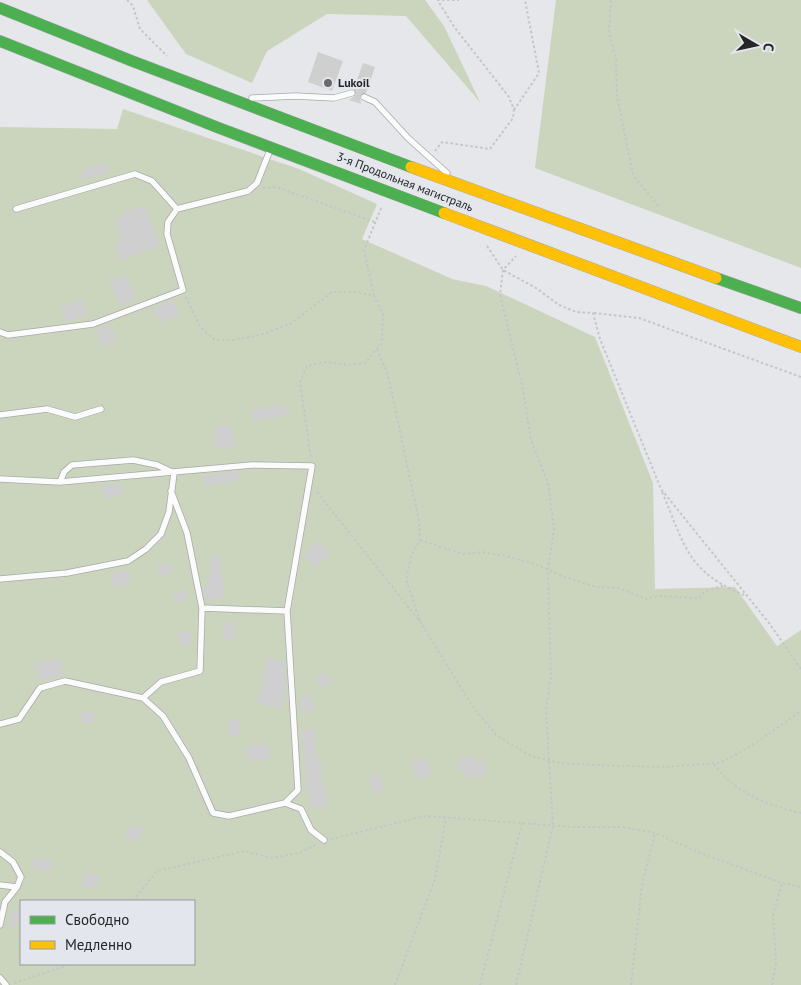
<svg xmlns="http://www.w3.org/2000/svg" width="801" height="985" font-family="'PT Sans',sans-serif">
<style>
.green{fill:#cbd5bd;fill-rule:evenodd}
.building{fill:#cfcfcf}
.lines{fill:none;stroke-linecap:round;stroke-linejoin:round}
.lane-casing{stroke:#a8a9ab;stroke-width:7}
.fast-casing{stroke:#a8a9ab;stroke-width:12}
.slow-casing{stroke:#a8a9ab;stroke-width:12}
.path{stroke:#c5c5c7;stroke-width:2;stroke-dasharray:2.5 2.5;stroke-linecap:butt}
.lane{stroke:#fbfbfc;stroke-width:5.5}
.fast{stroke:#4caf50;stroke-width:11}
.slow{stroke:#ffc107;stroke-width:11}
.poi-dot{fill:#686a6c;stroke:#e3e6ec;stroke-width:2}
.labels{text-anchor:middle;stroke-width:4;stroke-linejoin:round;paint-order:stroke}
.poi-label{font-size:12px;font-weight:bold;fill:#252628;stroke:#e3e6ec;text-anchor:start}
.street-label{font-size:12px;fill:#252628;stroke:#e3e6ec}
</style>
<rect width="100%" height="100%" fill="#e5e7ea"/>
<path class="green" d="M147,0H425L444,26L480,102L406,16L327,14L267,51L252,83L186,54Z
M556,0H801V268L535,168Z
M123,109L299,169L377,204L362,239L452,279L486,286L595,337L653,483L655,589L735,587L777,646L801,630V985H0V127L117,129ZM21,901H194V964H21Z"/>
<path class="building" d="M318,52L343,61L332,91L308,82Z
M363,63L375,67L366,93L360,96L361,104L349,100L356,95L354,89Z
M105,163L108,172L83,180L80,171Z
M144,205L160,246L120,260L115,244L122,241L115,221L123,218L121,213Z
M126,275L135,299L119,305L110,281Z
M82,299L88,314L66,322L61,307Z
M173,300L180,315L160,324L153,308Z
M111,325L117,341L101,346L96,330Z
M286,405L288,416L253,420L251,410Z
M232,426L234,447L216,448L214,427Z
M238,471L239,480L205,486L203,475Z
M120,483L122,496L102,498L101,485Z
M318,540L330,553L315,568L303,555Z
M219,555L225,598L205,601L202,586L208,585L207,575H212L209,557Z
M170,562L173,572L160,576L157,566Z
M127,569L131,583L114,588L110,574Z
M186,589L189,599L176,603L173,593Z
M234,621L235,639H224L223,622Z
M179,631H191V645L178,644Z
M60,658L63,676L38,680L35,663Z
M267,658L284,660L286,684L282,708L256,703L258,692L261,693Z
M325,672L332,682L322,688L316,679Z
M312,696L314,711L301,713L299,697Z
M82,710L95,712L94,723L81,722Z
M230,718L241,720L239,737L228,736Z
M314,729L317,757H320L322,770H320L328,806L312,809L307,787L304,743L301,744L300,730Z
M247,745H268L269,760L248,761Z
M475,756L476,763L484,761L487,776L466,779L464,770H459L457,759Z
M428,759L431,776L416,779L412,762Z
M380,774L384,791L373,793L369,776Z
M128,825L143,828L140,841L126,838Z
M32,858L52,861L51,871L31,868Z
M84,873L99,875L97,889L82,887Z
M13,909L21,912L16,927L8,925Z"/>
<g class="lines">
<g class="lane-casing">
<path id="lane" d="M364,97L375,102L408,138L447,173
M252,98L295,96L334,98L352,93
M177,209L248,191L257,183L270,150
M0,332L8,335L93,324L183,290L167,234L168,222L177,209L152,181L135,174L16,209
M0,415L47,409L75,417L101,409
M0,479L60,482L252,465L312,466L287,611L298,790L285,803L229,816L213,813L189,758L163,716L143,698L65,681L40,688L19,719L0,724
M0,579L67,573L128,561L146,549L161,534L169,512L174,473L157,465L133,460L72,465L64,472L60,482
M202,608L287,611
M143,698L161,682L200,671L202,608L187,533L171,491
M285,803L301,809L311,830L324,840
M0,852L13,862L21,877L17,887L5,902L0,925
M0,885L17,887
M0,978L6,985"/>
</g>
<g class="fast-casing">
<path id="fast" d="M0,8L132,61L411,167
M0,41L219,128L444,213
M716,278L801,308"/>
</g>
<g class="slow-casing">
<path id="slow" d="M411,167L716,278
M444,213L801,347"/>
</g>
<path class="path" d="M127,0L133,6L140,29L167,56
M437,0H459
M611,0L609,33L616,59L617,96L633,175L660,208
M514,110L539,73L525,0
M435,151L442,142L490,149L513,118L514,110L509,97L455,28L438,1
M263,188L276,187L375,222
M487,246L503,270L536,288L559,305L576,312L593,313L600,339L661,489L769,623L801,669
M374,296L364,250L382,206
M186,297L200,327L215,340H233L260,335L290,324L332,292H356L374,296L383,314L382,343L365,363L350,365L325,362L307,366L300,382L311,458
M594,313L639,318L801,377
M377,349L388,375L419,521L420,540L411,556L406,580L420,621
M317,492L421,623L471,704L496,735L531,756L559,763L593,765L664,767L720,763L748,748L801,711
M662,492C685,545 686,571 744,595
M420,540L463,554L482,552L506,556L532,563L565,577L596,587L619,588L646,599L659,596L699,598L705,591L723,586
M714,764C735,793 767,805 801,813
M331,839L425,816L573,827H622L655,833L701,853L782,883L801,887
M133,901L157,871L244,851L272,858L299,853L315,845
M14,983L71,964
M395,985L435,879L446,818
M480,985L522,823
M516,985L553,826L546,710L551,675L548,569L554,529L548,483L531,440L522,385L500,295L503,270L516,256
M631,985L642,885L655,833
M772,985L776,963L773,915L782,883"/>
<use href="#lane" class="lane"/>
<use href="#fast" class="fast"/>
<use href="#slow" class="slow"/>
</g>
<circle class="poi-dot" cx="328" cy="83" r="5"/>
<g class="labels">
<g class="poi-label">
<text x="338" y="87">Lukoil</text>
</g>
<g class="street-label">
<text transform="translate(405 182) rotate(21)" y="4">3-я Продольная магистраль</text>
</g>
</g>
<rect x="20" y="900" width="175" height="65" fill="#e3e6ec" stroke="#97999e"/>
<rect x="30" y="916" width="25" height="8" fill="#4caf50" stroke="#97999e"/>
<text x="65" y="925" font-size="15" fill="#252628">Свободно</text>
<rect x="30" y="941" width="25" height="8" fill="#ffc107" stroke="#97999e"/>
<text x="65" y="950" font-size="15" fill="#252628">Медленно</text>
<g transform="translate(756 45) rotate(99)" stroke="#e3e6ec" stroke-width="4" paint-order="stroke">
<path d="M0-4L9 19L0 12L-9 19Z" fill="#252628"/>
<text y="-8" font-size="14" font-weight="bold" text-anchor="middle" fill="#252628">С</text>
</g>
</svg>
